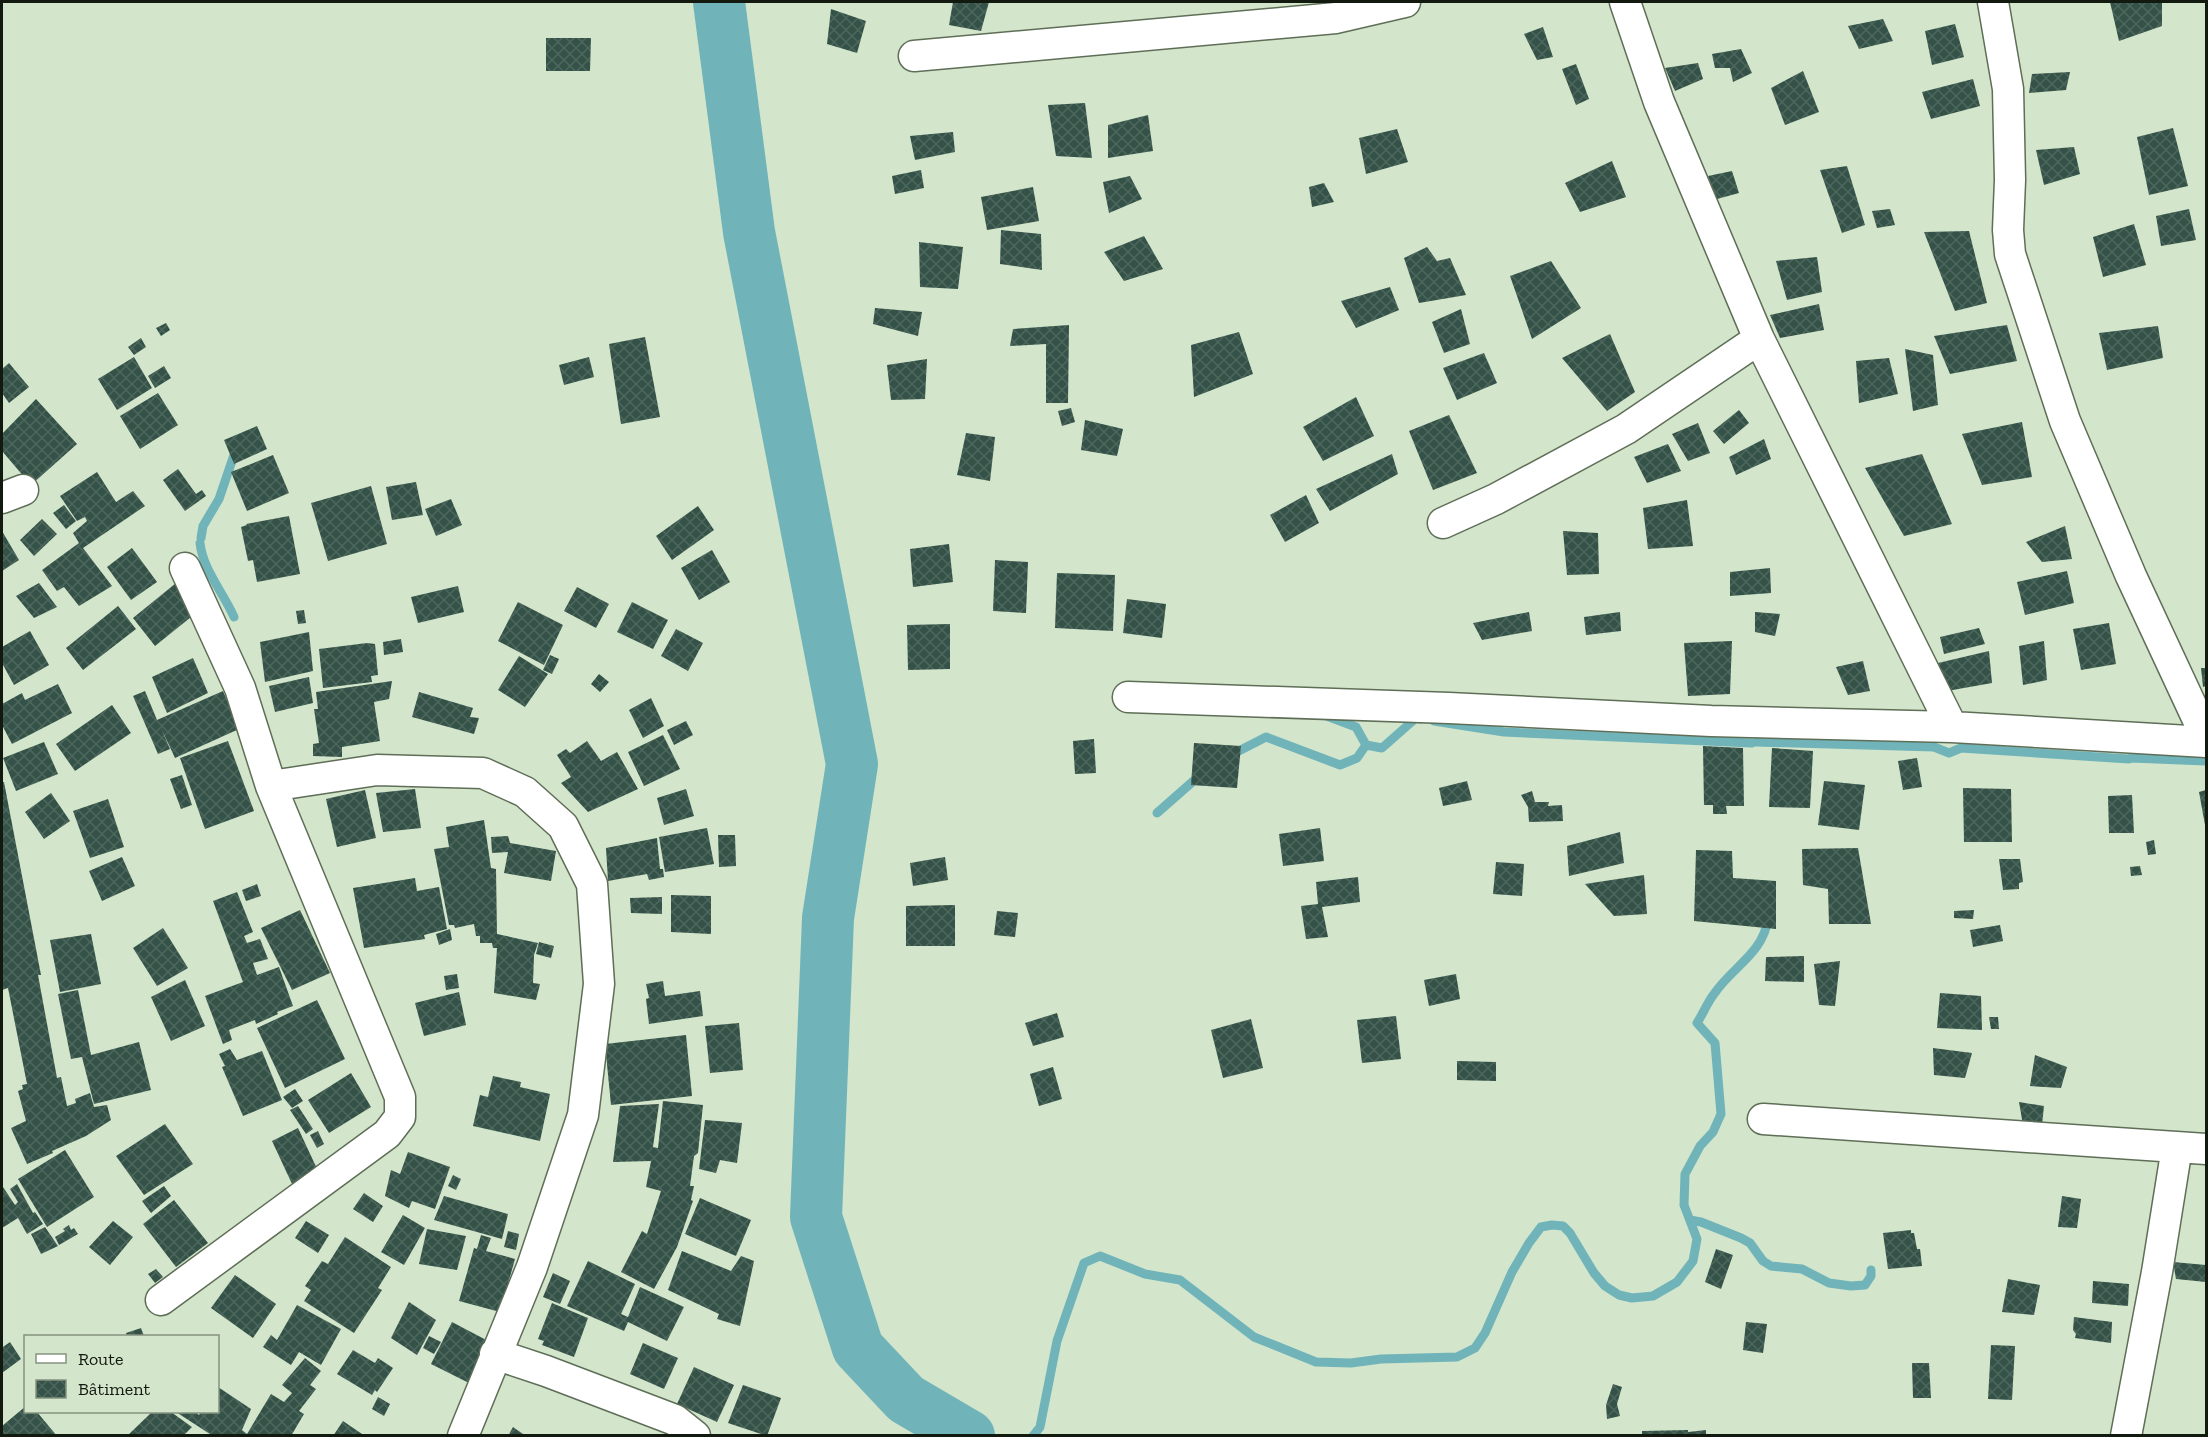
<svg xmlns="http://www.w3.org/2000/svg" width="2208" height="1437" font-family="'Zilla Slab',serif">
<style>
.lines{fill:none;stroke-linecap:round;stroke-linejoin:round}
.stream{stroke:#70b4ba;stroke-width:9}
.river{stroke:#70b4ba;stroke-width:52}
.building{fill:url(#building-cross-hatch)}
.street-casing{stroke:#5e6e57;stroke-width:33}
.street{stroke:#fff;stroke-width:30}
</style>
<defs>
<pattern id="building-cross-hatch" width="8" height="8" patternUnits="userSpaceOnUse" patternTransform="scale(1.5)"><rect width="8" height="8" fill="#345247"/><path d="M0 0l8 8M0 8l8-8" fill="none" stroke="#4e675d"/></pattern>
</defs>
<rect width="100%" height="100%" fill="#d3e5cb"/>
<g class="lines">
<path class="stream" d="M201,538L203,526L219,499L236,449
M200,543C203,570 223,592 234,617
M1324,715L1356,727L1366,745
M1434,721L1504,732L1752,743
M1756,742L1934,747L1949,753L1961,748L2129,759L2131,758L2206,761
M1366,745L1382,748L1416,718L1421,719
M1229,756L1266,737L1340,765L1357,758L1366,745
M1157,813L1198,777
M1690,1220L1701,1222L1741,1238L1750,1243L1763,1261L1771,1266L1802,1269L1829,1283L1851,1286L1865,1285L1871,1276V1270
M957,1436L960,1431
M1033,1436L1040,1427L1057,1341L1084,1263L1100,1256L1145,1274L1180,1280L1254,1337L1316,1362L1351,1363L1381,1359L1457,1357L1475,1348L1485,1333L1512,1272L1529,1243L1541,1227L1552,1225L1563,1226L1570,1233L1594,1273L1605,1286L1619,1295L1632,1298L1653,1296L1677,1282L1693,1261L1697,1239L1684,1205L1685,1174L1700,1146L1713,1132L1721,1114L1715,1043L1697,1023C1703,1014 1707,1003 1714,994C1732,967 1764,953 1768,918"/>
<path class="river" d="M719,2L749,232L852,764L828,918L816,1217L858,1348L906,1399L969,1436"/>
</g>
<path class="building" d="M953,2H989L981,31L949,25Z
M2110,2H2162V26L2119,41Z
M831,9L866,21L857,53L827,44Z
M1883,19L1893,41L1859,49L1848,26Z
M1955,24L1964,57L1932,65L1925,31Z
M1543,27L1553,57L1537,60L1524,34Z
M546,38H591L590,71H546Z
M1741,49L1752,73L1733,82L1730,68H1715L1712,54Z
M1698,63L1703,79L1675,91L1665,68Z
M1576,64L1589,99L1576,105L1562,69Z
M1803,71L1819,112L1785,125L1771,88Z
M2070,72L2066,90L2029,93L2032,74Z
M1973,79L1980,106L1931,119L1922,92Z
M1085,103L1092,158L1056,156L1048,105Z
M1148,115L1153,151L1108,158V125Z
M2173,128L2188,186L2149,195L2137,137Z
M1397,129L1408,162L1366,174L1359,138Z
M953,132L955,152L915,160L910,136Z
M2074,147L2080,174L2044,185L2036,150Z
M1612,161L1626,197L1580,212L1565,183Z
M1847,166L1865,225L1842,233L1820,170Z
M921,170L924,188L895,194L892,176Z
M1732,171L1739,193L1717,199L1708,176Z
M1130,176L1142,199L1109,213L1103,182Z
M1324,183L1334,202L1312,207L1309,187Z
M1033,187L1039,221L987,230L981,197Z
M1890,209L1895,225L1877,228L1872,211Z
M2189,209L2196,240L2161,246L2156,216Z
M2134,224L2146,265L2103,277L2093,237Z
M1001,230L1041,234L1042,270L1000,264Z
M1969,231L1987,303L1955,311L1924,232Z
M1144,236L1163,269L1124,281L1104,252Z
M919,242L963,247L958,289L920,287Z
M1427,247L1437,261L1450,258L1466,295L1419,303L1404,258Z
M1817,257L1822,292L1787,300L1776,261Z
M1551,261L1581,308L1532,339L1510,276Z
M1390,287L1399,310L1356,328L1341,301Z
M1819,304L1824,330L1780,338L1770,315Z
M875,308L922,312L918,336L873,324Z
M1461,309L1470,344L1444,353L1432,322Z
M166,323L170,330L161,336L156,328Z
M1069,325L1068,403H1046V344L1010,346L1013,329Z
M2007,325L2017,361L1950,374L1934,336Z
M2158,326L2163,358L2107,370L2099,333Z
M1239,332L1253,374L1194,397L1191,345Z
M1610,334L1635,392L1607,411L1562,358Z
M645,337L660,417L621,424L609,344Z
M141,338L146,347L134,355L128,347Z
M1905,349L1933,355L1938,405L1913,411Z
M1484,353L1497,383L1457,400L1443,368Z
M134,357L152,388L117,410L98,379Z
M589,357L594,377L564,385L559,365Z
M1889,358L1898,394L1859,403L1856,361Z
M927,359L925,399L891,400L887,365Z
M9,363L29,387L9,403L2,393V369Z
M164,366L171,378L155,388L148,376Z
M158,393L178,425L140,449L120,416Z
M1356,397L1374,436L1323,461L1303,427Z
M36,399L77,444L31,485L2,451V434Z
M1071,408L1075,422L1062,426L1058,411Z
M1739,410L1749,423L1724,444L1713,431Z
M1449,415L1477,473L1433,490L1409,431Z
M1085,420L1123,429L1117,456L1081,450Z
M2022,422L2032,477L1982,485L1962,434Z
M1698,423L1710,453L1688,461L1672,434Z
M257,426L267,449L234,464L224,440Z
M966,433L995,437L990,481L957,475Z
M1764,439L1771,459L1736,475L1729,457Z
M1668,444L1681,471L1647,483L1634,457Z
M1392,454L1398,474L1330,511L1316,489Z
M1922,454L1952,524L1904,536L1865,468Z
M273,455L289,493L247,511L231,472Z
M178,469L196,494L202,490L206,496L185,511L163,480Z
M97,472L116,502L133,491L145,506L83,548L112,586L79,606L64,587L57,591L42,570L79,543L73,533L87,521L85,517L77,521L60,496Z
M416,482L423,515L392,520L386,487Z
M371,486L387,544L328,561L311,503Z
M1306,495L1319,523L1285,542L1270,515Z
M451,499L462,525L436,536L425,509Z
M1687,500L1693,546L1648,549L1643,508Z
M64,505L76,521L66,529L53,513Z
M698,506L714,530L672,560L656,536Z
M289,516L300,574L257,582L253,560L248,561L241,527L247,525L246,524Z
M42,519L57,534L34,556L20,540Z
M2065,526L2072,559L2042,562L2026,542Z
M2,531L19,560L2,571Z
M1563,531L1598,533L1599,574L1567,575Z
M949,544L953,582L913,587L910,549Z
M132,548L157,582L131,600L107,567Z
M712,550L730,582L699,600L681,568Z
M995,560L1028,562L1026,613L993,611Z
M1770,568L1771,593L1730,596V572Z
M2067,571L2074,603L2025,615L2017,582Z
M1057,573L1115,575L1113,631L1055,628Z
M181,579L201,609L155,646L133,618Z
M39,583L57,607L34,618L16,596Z
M458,586L464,612L418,623L411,597Z
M577,587L609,604L596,628L564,611Z
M1127,599L1166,604L1162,638L1123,633Z
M518,602L563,625L544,665L498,641Z
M632,602L668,620L653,649L617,632Z
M118,606L136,629L83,670L66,648Z
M304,610L306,623L298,624L296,611Z
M1529,612L1532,631L1482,640L1473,623Z
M1620,612L1621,631L1586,635L1584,617Z
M1755,612L1780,614L1775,636L1755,632Z
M2109,623L2116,664L2081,670L2073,629Z
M950,624V669L908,670L907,625Z
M1979,628L1985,644L1944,654L1940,637Z
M676,629L703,643L688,671L661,656Z
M30,631L49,665L14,685L2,663V647Z
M309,632L313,671L265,682L260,642Z
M401,639L403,652L384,655L383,642Z
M1732,641L1730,694L1688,696L1684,643Z
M2044,641L2047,680L2023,685L2019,646Z
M367,643L375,644L378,675L371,676L372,682L323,688L319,649Z
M1989,651L1992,683L1947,691L1938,663Z
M550,655L559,659L552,674L543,670Z
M519,656L548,674L525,707L498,690Z
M193,658L208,693L167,713L152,677Z
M1863,661L1870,691L1848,695L1836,667Z
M2201,668H2206V686L2203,687Z
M599,674L609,682L600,692L591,684Z
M309,677L313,703L275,712L269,686Z
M392,681L389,699L374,702L380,741L342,747V757L313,756V744L319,743L314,709H318L316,692Z
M58,684L72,713L12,744L2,725V704L22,693L25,700Z
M145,691L157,720L223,691L239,729L175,758L161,728L170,749L158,754L133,696Z
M419,692L473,708L470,717L479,718L474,734L412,717Z
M651,698L664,726L643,738L629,710Z
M112,705L131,733L75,771L56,744Z
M686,721L693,735L674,745L667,730Z
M663,735L680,769L644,786L628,752Z
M1094,739L1096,773L1075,774L1073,741Z
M228,741L254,811L205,829L180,758Z
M587,741L601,761L617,752L638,789L588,812L561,783L571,777L557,755L566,749L570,753Z
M44,742L58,774L16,791L3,758Z
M1194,743L1241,746L1237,788L1191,785Z
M1703,746L1743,748L1744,806H1726L1727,814H1713V805H1704Z
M1772,748L1813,751L1810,808L1769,807Z
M1917,758L1922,787L1903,790L1898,761Z
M182,775L192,805L181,809L170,779Z
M1467,781L1472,800L1443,806L1439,788Z
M1824,781L1865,785L1859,830L1818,825Z
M2,782H4L41,975H38L57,1078L61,1077L67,1106L76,1103L75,1099L90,1093L94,1107L107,1105L111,1120L86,1136L52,1151L53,1153L27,1164L11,1128L26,1121L18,1091L23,1089L22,1085L27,1084L8,988L2,990Z
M1963,788L2011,789L2012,842H1964Z
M415,789L421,828L383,832L376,793Z
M686,789L694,816L664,825L657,798Z
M365,790L376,838L337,847L326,799Z
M2206,790V825H2205L2199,792Z
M1532,791L1535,802H1549L1548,806L1562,805L1563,821L1529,822L1528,807L1521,795Z
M51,793L70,821L44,839L25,812Z
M2132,795L2134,833H2109L2108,796Z
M108,799L124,847L90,858L73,811Z
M484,820L491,868L496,869L497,934L538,943L534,955L533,983L540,984L536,1000L494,993L497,948H493L492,943H480V936H476L474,924L455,928L454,925H449L434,849L449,847L446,827Z
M707,828L714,864L665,872L659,837Z
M1320,828L1324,861L1283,866L1279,834Z
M1620,832L1624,863L1569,876L1567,846Z
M718,835H735L736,866L719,867Z
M508,836L510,843L556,851L551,881L504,873L508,852L492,853L491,837Z
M657,838L660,869H663L664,877L649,880L647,874L608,881L606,848Z
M2154,840L2156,854L2148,855L2146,842Z
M1858,848L1871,924H1829L1828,889L1803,885L1802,849Z
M1696,850L1732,851L1733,878L1776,881V929L1694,921Z
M122,857L135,886L102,901L89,871Z
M945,857L948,880L913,886L910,863Z
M1999,859H2020L2023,882L2019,883V889L2003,890Z
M1496,862L1524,864L1522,896L1493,894Z
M2140,866L2142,875L2131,876L2130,867Z
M1644,875L1647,914L1614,916L1585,884Z
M1358,877L1360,902L1322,907L1328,937L1306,939L1301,906L1318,904L1316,882Z
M415,878L417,891L439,887L447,929L424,935L425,939L364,948L353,888Z
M257,884L261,896L246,901L242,890Z
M237,892L253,932L244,936L247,943L260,939L268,959L253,963L257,975L279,967L293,1006L277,1012L278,1014L256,1024L255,1020L229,1030L232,1040L223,1044L205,996L243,982L213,901Z
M671,895L711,896V934L671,932Z
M662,897V914L631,913L630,898Z
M955,905V946H906V906Z
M300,910L330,973L292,990L261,928Z
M1974,910L1973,919L1954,918V911Z
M997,911L1018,913L1015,937L994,935Z
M2000,925L2003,941L1973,947L1970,930Z
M163,928L188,968L157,986L133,948Z
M450,929L452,940L439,945L436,934Z
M91,934L101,984L60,992L50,940Z
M539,942L554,946L551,958L536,954Z
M1804,956V982L1765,981L1766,957Z
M1840,961L1835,1006L1819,1005L1814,964Z
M457,974L459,988L446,990L444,976Z
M1456,974L1460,999L1429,1006L1424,980Z
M185,980L205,1026L171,1041L151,997Z
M663,981L665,996L700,991L703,1016L649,1024L646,999L649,998L646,984Z
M78,990L91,1055L139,1042L151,1090L94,1104L82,1057L71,1059L58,994Z
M459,992L466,1025L424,1036L415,1003Z
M1940,993L1981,996L1982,1030L1937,1028Z
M317,1000L345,1059L285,1088L257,1028Z
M1057,1013L1064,1037L1033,1046L1025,1023Z
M1396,1016L1401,1059L1362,1063L1357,1020Z
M1989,1017H1998L1999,1029H1991Z
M1251,1019L1263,1068L1223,1078L1211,1030Z
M739,1023L743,1070L710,1073L705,1026Z
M686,1035L692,1096L611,1105L605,1044Z
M1933,1048L1972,1053L1965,1078L1934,1075Z
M230,1049L237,1060L262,1051L282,1100L243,1116L222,1067L225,1066L219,1054Z
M2035,1055L2067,1067L2061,1088L2030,1086Z
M1457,1061L1496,1062V1081L1457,1080Z
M1053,1067L1062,1099L1039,1106L1030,1074Z
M351,1073L371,1107L329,1133L308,1100Z
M493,1076L521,1082L520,1087L550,1094L540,1141L473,1126L480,1095L488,1097Z
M295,1089L303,1101L292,1108L283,1097Z
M663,1101L703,1105L698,1153L694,1156L690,1186H694L691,1200L693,1201L677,1247L654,1289L621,1272L642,1231L647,1234L661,1191L646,1187L651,1161L613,1162L620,1106L659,1104L653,1147L658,1148Z
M2019,1102L2044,1106L2042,1125H2023Z
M298,1106L313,1129L306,1134L290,1110Z
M705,1120L742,1123L737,1163L720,1160L716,1173L699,1169Z
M165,1124L193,1164L144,1195L116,1156Z
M298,1128L319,1173L293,1186L272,1141Z
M318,1131L324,1144L317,1148L310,1135Z
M65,1150L94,1197L47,1227L18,1179Z
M408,1152L450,1167L435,1209L412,1201L409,1208L385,1196L391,1170L400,1174Z
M453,1175L461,1179L456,1190L448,1186Z
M17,1184L33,1213L35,1212L43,1224L27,1234L18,1218L2,1228V1188L3,1187L15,1205L18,1202L10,1189Z
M164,1186L171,1196L151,1213L142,1201Z
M364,1193L383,1206L373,1222L353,1209Z
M444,1196L508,1214L502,1239L434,1220Z
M2062,1196L2081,1199L2077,1228L2058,1227Z
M700,1198L751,1220L736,1256L685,1234Z
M174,1200L208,1243L176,1267L143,1224Z
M403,1215L425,1228L404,1265L381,1252Z
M113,1221L133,1237L110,1265L89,1247Z
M306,1221L329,1235L318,1253L295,1238Z
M69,1225L71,1230L74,1228L78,1234L59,1245L55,1237L65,1231L63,1229Z
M45,1227L58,1246L41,1254L31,1234Z
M427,1229L466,1236L457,1270L419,1264Z
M1911,1230V1233H1914L1917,1249H1920L1922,1266L1888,1269L1883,1233Z
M508,1231L519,1234L516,1250L504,1247Z
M481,1235L491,1238L486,1251L515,1259L500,1312L459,1301L474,1248L477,1249Z
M345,1237L391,1267L378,1288L382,1290L354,1333L304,1301L311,1290L305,1286L322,1261L328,1264Z
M1716,1249L1733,1255L1721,1289L1705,1282Z
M682,1251L731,1271L741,1256L754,1261L740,1326L717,1319L719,1314L668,1290Z
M588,1261L635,1284L621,1314L628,1317L640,1287L684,1307L667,1341L628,1322L624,1331L567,1306Z
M2173,1262L2206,1265V1282L2176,1279Z
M156,1269L163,1277L155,1283L148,1274Z
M553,1273L570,1281L560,1304L543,1297Z
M235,1275L276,1304L253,1338L211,1308Z
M2008,1279L2040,1285L2034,1315L2002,1312Z
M2093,1281L2129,1284L2128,1306L2092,1303Z
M409,1302L436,1320L417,1355L391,1338Z
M552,1303L588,1318L574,1357L542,1345L544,1341L538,1339Z
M297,1305L341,1329L321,1365L299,1352L291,1365L263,1347L271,1335L277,1340Z
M2074,1317L2112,1322L2111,1343L2075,1338L2076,1334L2073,1330Z
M452,1322L490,1342L469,1383L431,1364Z
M1746,1322L1767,1324L1763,1353L1743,1350Z
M141,1328L144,1336H127L126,1333Z
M429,1336L441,1342L434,1354L423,1348Z
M10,1342L21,1359L2,1373V1344L3,1347Z
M643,1343L678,1358L664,1389L630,1374Z
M1991,1345L2015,1346L2012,1400L1988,1399Z
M353,1350L375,1363L378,1358L393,1368L377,1392L375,1390L372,1395L337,1374Z
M305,1358L321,1371L310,1385L316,1389L299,1411L304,1414L291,1436H213L176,1412H195L199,1415L201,1412H218V1387L251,1409L242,1430L247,1434L271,1394L284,1402L292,1393L282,1385Z
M1912,1363H1929L1931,1398H1913Z
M694,1367L734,1385L717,1422L677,1404Z
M1613,1384L1622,1387L1617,1404L1620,1416L1607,1419L1606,1405Z
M743,1385L781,1398L767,1436L728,1423Z
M378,1397L390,1404L384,1416L372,1409Z
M26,1406V1412H37L57,1436H2V1426Z
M152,1412H171L192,1427L183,1436H127Z
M343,1421L365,1436H333Z
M513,1427L526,1436H508Z
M1688,1430V1432L1706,1430V1436H1642V1431Z"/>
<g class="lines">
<g class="street-casing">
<path id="street" d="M1625,2L1659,102L1759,339L1952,727
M1993,2L2008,89L2010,180L2008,230L2010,254L2065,421L2131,576L2206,737
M914,56L1336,18L1405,2
M2,498L23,490
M1443,523L1496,499L1626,429L1759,339
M1128,697L1449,708L1711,721L1952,727L2206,742
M271,786L377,770L483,773L525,792L563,826L592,884L599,984L583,1115L532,1267L463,1436
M1763,1119L2206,1149
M161,1300L387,1134L400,1117V1097L271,786L240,688L185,568
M495,1354L546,1371L675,1420L695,1436
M2126,1436L2157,1272L2177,1147"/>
</g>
<use href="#street" class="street"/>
</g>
<rect width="2208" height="1437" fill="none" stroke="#12190f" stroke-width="6"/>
<rect x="24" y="1335" width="195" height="78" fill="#d3e5cb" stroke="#869380" stroke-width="1.5"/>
<rect x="36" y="1354" width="30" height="9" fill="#ffffff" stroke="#869380" stroke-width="1.5"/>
<text x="78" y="1365" font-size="18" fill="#12190f">Route</text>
<rect x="36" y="1380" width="30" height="18" fill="url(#building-cross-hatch)" stroke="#869380" stroke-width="1.5"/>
<text x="78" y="1395" font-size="18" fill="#12190f">Bâtiment</text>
</svg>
